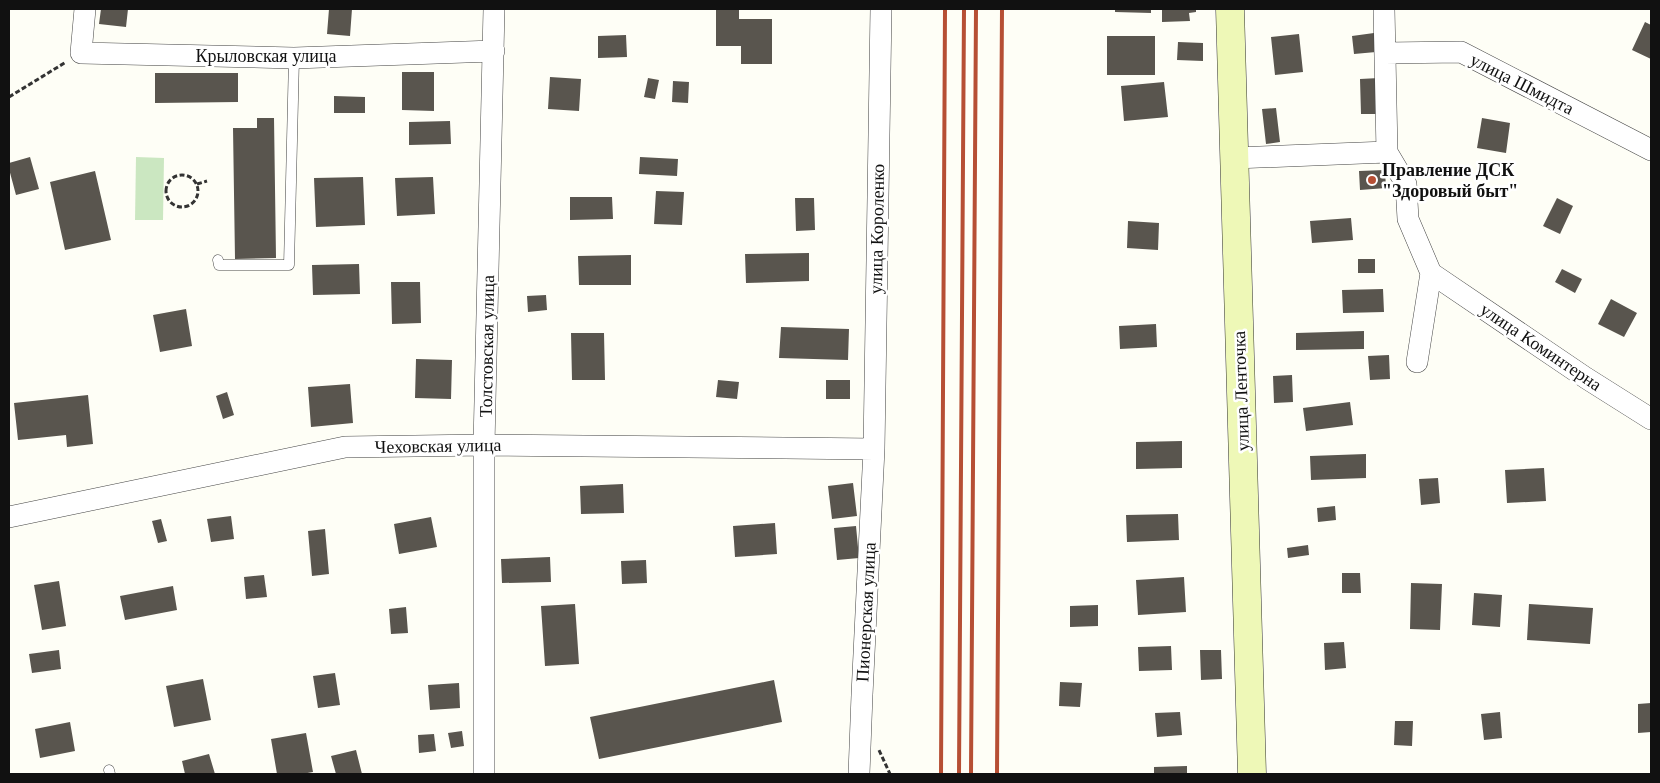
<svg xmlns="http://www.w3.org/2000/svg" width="1660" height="783" font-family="Georgia,serif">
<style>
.green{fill:#cbe7c1}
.building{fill:#59554e}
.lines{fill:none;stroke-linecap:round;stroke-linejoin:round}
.lane-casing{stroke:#444;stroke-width:11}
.street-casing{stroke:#444;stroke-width:22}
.secondary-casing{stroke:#333;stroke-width:29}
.path{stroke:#333;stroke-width:3;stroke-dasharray:5 2.5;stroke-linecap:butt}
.lane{stroke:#fff;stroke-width:10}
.street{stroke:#fff;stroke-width:21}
.secondary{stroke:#eef8b7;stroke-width:28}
.rail{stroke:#b64f34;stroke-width:4}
.poi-dot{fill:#b64f34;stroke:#fff;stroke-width:2}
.labels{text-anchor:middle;stroke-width:5;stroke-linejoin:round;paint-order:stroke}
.street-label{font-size:18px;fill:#111;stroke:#fff}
.poi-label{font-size:18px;font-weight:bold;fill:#111;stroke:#fff;text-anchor:start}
</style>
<rect width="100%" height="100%" fill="#fefef6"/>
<path class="green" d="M136,157L164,158L163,220H135Z"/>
<path class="building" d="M101,9H128L126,27L99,24Z
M329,9H352L350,36L327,34Z
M716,9H739V19H772V64H741V46H716Z
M1115,9H1151V13L1115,12Z
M1162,9H1196V12L1189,13L1190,21L1162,22Z
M1645,22L1651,25V59L1632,50Z
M1374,33L1376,52L1354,54L1352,36Z
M1299,34L1303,72L1275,75L1271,37Z
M626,35L627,57L598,58V36Z
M1107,36H1155V75H1107Z
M1178,42L1203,43V61L1177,60Z
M402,72H434V111L402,110Z
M155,73H238V102L155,103Z
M550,77L581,79L579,111L548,109Z
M648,78L659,80L655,99L644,97Z
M1379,78L1380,114H1361L1360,79Z
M673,81L689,82L688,103L672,102Z
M1164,82L1168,117L1124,121L1121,86Z
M334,96L365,97V113H334Z
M1276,108L1280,142L1266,144L1262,109Z
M257,118H274L276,258L235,259L233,128H257Z
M1482,118L1510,123L1506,153L1477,148Z
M450,121L451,144L409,145V122Z
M30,157L39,189L16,195L9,169V163Z
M640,157L678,159L677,176L639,174Z
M1385,170L1386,188L1360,190L1359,171Z
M95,171L111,240L65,250L50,182Z
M363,177L365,225L316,227L314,178Z
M433,177L435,214L397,216L395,178Z
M656,191L684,192L682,225L654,224Z
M570,197H612L613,219L570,220Z
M795,198H814L815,230L796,231Z
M1557,198L1573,206L1560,234L1543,226Z
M1351,218L1353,240L1312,243L1310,221Z
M1128,221L1159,223L1158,250L1127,248Z
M809,253V281L746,283L745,254Z
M631,255V285H579L578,256Z
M1358,259H1375V273H1358Z
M359,264L360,294L313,295L312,265Z
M1562,269L1582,279L1575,293L1555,282Z
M391,282H420L421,323L392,324Z
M1383,289L1384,312L1343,313L1342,290Z
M546,295L547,310L528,312L527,296Z
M1611,299L1637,313L1624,337L1598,324Z
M186,309L192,346L160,352L153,315Z
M1156,324L1157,347L1120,349L1119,326Z
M781,327L849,329L848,360L779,358Z
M1364,331V349L1296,350V333Z
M571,333H604L605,380H572Z
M1389,355L1390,379L1370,380L1368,356Z
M416,359L452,360L451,399L415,398Z
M1292,375L1293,402L1274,403L1273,376Z
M718,380L739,382L737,399L716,397Z
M826,380H850V399H826Z
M350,384L353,423L311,427L308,387Z
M227,392L234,415L223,419L216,396Z
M88,395L93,444L67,447L66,435L18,440L14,403Z
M1350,402L1353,425L1306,431L1303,408Z
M1182,441V468L1136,469V442Z
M1366,454V478L1311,480L1310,456Z
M1544,468L1546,501L1507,503L1505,470Z
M1438,478L1440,503L1421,505L1419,479Z
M853,483L857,516L832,519L828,486Z
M623,484L624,513L581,514L580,486Z
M1335,506L1336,520L1318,522L1317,508Z
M1178,514L1179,540L1127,542L1126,515Z
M231,516L234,539L211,542L207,519Z
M431,517L437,547L399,554L394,524Z
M161,519L167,541L158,543L152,521Z
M775,523L777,554L735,557L733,526Z
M856,526L859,558L837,560L834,528Z
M325,529L329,574L312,576L308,531Z
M1308,545L1309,555L1288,558L1287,548Z
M550,557L551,582L502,583L501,559Z
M646,560L647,583L622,584L621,561Z
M1342,573H1360L1361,593H1342Z
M264,575L267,597L246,599L244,577Z
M1184,577L1186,612L1138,615L1136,580Z
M59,581L66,626L42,630L34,585Z
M1411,583L1442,584L1440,630L1410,629Z
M173,586L177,610L125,620L120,596Z
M1474,593L1502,595L1500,627L1472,625Z
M575,604L579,664L545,666L541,606Z
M1529,604L1593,608L1590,644L1527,640Z
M1098,605V626L1070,627V606Z
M406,607L408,633L391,634L389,609Z
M1344,642L1346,668L1325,670L1324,643Z
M1171,646L1172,670L1139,671L1138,647Z
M59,650L61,669L32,673L29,654Z
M1200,650H1221L1222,679L1201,680Z
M335,673L340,705L318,708L313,676Z
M203,679L211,720L174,727L166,686Z
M774,680L782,722L599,759L590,717Z
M1060,682L1082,683L1080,707L1059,706Z
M459,683L460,708L430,710L428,685Z
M1651,703V732L1638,733V704Z
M1180,712L1182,735L1157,737L1155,713Z
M1500,712L1502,738L1484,740L1481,714Z
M1395,721H1413L1412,746L1394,745Z
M70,722L75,751L40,758L35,729Z
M462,731L464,746L451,748L448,733Z
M306,733L313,772L302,774H277L271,739Z
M434,734L436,751L419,753L418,735Z
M356,750L362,774H336L331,756Z
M209,754L215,774H185L182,761Z
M1187,766V774H1154V767Z"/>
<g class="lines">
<g class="lane-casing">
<path id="lane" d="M218,260L219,265H289L294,58
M109,770L110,774"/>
</g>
<g class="street-casing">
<path id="street" d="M85,9L81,53L294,58L494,51
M1384,9L1387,152L1406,184L1408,219L1431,273L1417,362
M1385,53L1461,52L1651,150
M1235,158L1387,152
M1431,273L1586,378L1651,419
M9,517L345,447L484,445L874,449
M484,774V445L494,9
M859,774L862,695L874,449L881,9"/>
</g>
<g class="secondary-casing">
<path id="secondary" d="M1230,9L1252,774"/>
</g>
<path class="path" d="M9,97L66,62
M166 191a16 16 0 1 1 32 0a16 16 0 1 1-32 0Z
M197,184L207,181
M879,750L890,774"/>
<use href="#lane" class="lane"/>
<use href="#street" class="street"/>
<use href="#secondary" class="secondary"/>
<path class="rail" d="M941,774L945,9
M959,774L964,9
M971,774L976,9
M997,774L1002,9"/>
</g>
<circle class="poi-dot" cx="1372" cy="180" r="5"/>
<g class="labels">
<g class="street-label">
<text x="266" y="62">Крыловская улица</text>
<text transform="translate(1522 84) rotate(27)" y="6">улица Шмидта</text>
<text transform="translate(877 229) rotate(-89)" y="6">улица Короленко</text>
<text transform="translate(487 346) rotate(-89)" y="6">Толстовская улица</text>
<text transform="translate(1541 347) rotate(34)" y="6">улица Коминтерна</text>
<text transform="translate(1241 391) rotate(-92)" y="6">улица Ленточка</text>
<text transform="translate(438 446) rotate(-1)" y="6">Чеховская улица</text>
<text transform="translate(866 612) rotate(-87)" y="6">Пионерская улица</text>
</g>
<g class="poi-label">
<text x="1382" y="176">Правление ДСК<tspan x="1382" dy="21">"Здоровый быт"</tspan></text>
</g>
</g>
<rect width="1660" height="783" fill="none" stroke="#111111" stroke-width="20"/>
</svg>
